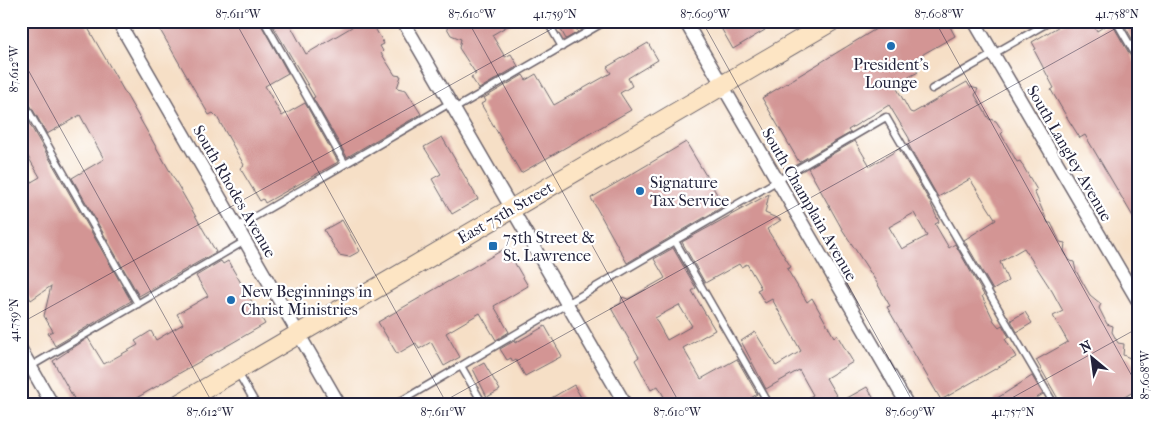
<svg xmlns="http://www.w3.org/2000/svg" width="1159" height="425" font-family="'IM FELL French Canon',serif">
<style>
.building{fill:#d39594;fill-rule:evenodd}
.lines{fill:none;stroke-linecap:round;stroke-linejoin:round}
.lane-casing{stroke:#6c646c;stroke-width:9}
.street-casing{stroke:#6c646c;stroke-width:15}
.secondary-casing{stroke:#6c646c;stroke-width:21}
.lane{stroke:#fff;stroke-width:6}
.street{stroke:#fff;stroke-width:12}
.secondary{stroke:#fde5c4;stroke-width:19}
.ticks{fill:none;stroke:#22223b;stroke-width:1;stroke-opacity:0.45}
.poi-dot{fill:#1f6fb2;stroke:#fff;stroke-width:2}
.labels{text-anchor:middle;stroke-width:4.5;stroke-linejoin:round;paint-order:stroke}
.poi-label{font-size:16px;fill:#22223b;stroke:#fff;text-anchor:start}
.street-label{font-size:16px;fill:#22223b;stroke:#fff}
.neatline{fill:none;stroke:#22223b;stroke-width:2}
.ticks-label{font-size:12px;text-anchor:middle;fill:#22223b}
</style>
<rect width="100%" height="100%" fill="#fff"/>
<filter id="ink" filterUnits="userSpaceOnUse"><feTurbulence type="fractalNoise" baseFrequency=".02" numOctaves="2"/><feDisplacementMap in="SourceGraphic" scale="10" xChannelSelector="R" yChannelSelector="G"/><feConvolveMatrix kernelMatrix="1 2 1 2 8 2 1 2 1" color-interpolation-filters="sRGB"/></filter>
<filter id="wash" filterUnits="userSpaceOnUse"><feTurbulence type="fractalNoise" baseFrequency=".0096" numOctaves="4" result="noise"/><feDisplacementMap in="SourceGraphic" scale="20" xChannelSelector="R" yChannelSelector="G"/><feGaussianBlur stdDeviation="1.12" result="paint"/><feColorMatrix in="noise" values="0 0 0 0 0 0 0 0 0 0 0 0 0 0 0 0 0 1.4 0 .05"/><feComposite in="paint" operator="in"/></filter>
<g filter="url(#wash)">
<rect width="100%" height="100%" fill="#f6dfc6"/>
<g id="blocks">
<path class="building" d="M34,21H84L216,252L139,296L72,178L104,159L80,115L47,134L25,96L21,93V28Z
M155,21H259L288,73L265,86L282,116L305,103L338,162L265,203L263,199L260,201L240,168L244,165L217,117L213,113L209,115Z
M270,21H288L306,54L362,21H371L384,44L380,46L383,51L381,53L395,75L401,76L397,88L406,90L421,114L347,157L313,98L315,97Z
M443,21H516L492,35L505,57L511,54L518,66L479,89L471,77L476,74L459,48L461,39L451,35Z
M556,21H572L578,32L566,39Z
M717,21H760L765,30L733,49Z
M889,21H947L955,36L911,61L918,72L895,85L910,112L913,113L967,82L970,87L978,89L975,95L989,119L996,121L1003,132L1001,134L1017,162L1020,161L1037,190L1034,191L1048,223H1051L1060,242L1065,243L1064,251L1070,261L1074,262L1076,271L1090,295L1101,304L1099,308L1107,324L1113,326L1112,332L1118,343L1124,344L1123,355L1130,358L1138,372V389L1113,404H1061L1036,360L1068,342L1053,316L1063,311L1052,291L1024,248L1000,262L1008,281L993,290L964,240L996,220L970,179L938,197L908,144L910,142L909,138L889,105L848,130L850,133L799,162L762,98Z
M1068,21H1091L1097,31L1111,22L1134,62L1138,64V225L1085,135L1080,138L1068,119L1051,90L1054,88L1034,50L1036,49L1032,42Z
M1122,21H1138V49Z
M648,43L658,60L628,78L632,86L620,93L631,110L521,173L481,104L486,101L484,98L523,75L526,80L536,74L554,105L611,73L607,67Z
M21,109L131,301L55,346L48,333L53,331L44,316L51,286L31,300L21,283V188L40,177L21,145Z
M442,137L478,199L452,214L432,179L441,174L424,147Z
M855,141L870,166L899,149L930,202L939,222L935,224L949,248L955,244L984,295L982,296L994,321L999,327L1002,325L1009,337L1005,339L1016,357L941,400L887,307L890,306L877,283L842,229L808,168ZM914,213L927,236L902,249L889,227Z
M686,142L724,206L627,263L591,198Z
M769,194L765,213L781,220L767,229L791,267L787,269L807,302L812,298L834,337L837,335L853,362L826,378L840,402L867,387L877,404H798L813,395L799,370L766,389L741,341L755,332L776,366L801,351L772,299L765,303L757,290L761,288L747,264L741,267L739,264L705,283L682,242Z
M342,220L360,251L349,257L339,255L324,230Z
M506,248L528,286L494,306L509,332L496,340L480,313L446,333L460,357L444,366L431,342L419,349L416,343L397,354L378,322Z
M673,248L696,288L692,291L715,330L683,348L701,379L737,359L757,394L742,404H668L658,386L651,390L635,360L639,357L611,308L621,303L622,297L628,299L665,278L654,259ZM679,305L692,326L667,340L655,318Z
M221,261L223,264L228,261L265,324L126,404H77L53,361L88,338L104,364L138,345L135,341L151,331L156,340L183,324L177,314L208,296L196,276Z
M1025,312L1032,323L1017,332L1011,320Z
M545,326L562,356L525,376L516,360L513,362L511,358L507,360L500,349L514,341L515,343Z
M484,363L500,390L487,397L473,369Z
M1032,376L1043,394L1027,404H988Z
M574,385L582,399L574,404H541Z"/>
</g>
</g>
<g filter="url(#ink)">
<use href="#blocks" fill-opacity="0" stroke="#6c646c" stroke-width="1"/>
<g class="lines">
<g class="lane-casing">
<path id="lane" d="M264,21L345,164
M547,21L562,47
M1116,21L1138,59
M932,89L1051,21
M21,98L138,304
M454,109L606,21
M237,227L450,103
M675,241L769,404
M461,366L483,404
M237,371L256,404
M21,372L245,241
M396,404L886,117L1054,404"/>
</g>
<g class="street-casing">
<path id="street" d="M118,21L339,404
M403,21L625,404
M685,21L907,404
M974,21L1138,301
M21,350L52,404"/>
</g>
<g class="secondary-casing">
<path id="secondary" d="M179,404L832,21"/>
</g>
<use href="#lane" class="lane"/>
<use href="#street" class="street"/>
<use href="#secondary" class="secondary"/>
</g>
</g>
<path class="ticks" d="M235,21L447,404M468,21L680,404M702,21L914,404M935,21L1138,387M21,57L213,404M21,323L566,21M439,404L1129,21M1001,404L1138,328"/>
<g class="poi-dot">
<circle cx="891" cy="46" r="5"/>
<circle cx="640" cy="191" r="5"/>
<rect x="488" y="241" width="10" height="10" rx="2.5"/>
<circle cx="231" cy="300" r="5"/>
</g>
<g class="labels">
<g class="poi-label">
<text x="891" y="70" text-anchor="middle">President’s<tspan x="891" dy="18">Lounge</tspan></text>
<text x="650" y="188">Signature<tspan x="650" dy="18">Tax Service</tspan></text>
<text x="503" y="243">75th Street &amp;<tspan x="503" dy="18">St. Lawrence</tspan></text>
<text x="241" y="297">New Beginnings in<tspan x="241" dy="18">Christ Ministries</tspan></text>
</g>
<g class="street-label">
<text transform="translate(1070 153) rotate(60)" y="6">South Langley Avenue</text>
<text transform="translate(235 191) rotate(60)" y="6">South Rhodes Avenue</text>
<text transform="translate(810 204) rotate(60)" y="6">South Champlain Avenue</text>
<text transform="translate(505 212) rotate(-30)" y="6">East 75th Street</text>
</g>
</g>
<rect width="1159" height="425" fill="none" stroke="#fff" stroke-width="55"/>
<g transform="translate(1092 358) rotate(331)" stroke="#ffffff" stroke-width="4" paint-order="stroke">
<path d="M0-4L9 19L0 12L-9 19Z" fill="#22223b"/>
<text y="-8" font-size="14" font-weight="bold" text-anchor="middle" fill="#22223b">N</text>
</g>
<rect x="28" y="28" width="1104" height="370" class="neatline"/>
<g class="ticks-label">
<text x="238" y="18">87.611°W</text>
<text x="472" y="18">87.610°W</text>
<text x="555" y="18">41.759°N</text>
<text x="705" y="18">87.609°W</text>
<text x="939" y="18">87.608°W</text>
<text x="1117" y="18">41.758°N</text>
<text transform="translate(14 69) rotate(-90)" y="4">87.612°W</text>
<text transform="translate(14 320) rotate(-90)" y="4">41.759°N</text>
<text transform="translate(1145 375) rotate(-90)" y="4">87.608°W</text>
<text x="210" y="416">87.612°W</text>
<text x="443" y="416">87.611°W</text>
<text x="677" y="416">87.610°W</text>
<text x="910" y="416">87.609°W</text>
<text x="1013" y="416">41.757°N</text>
</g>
</svg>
